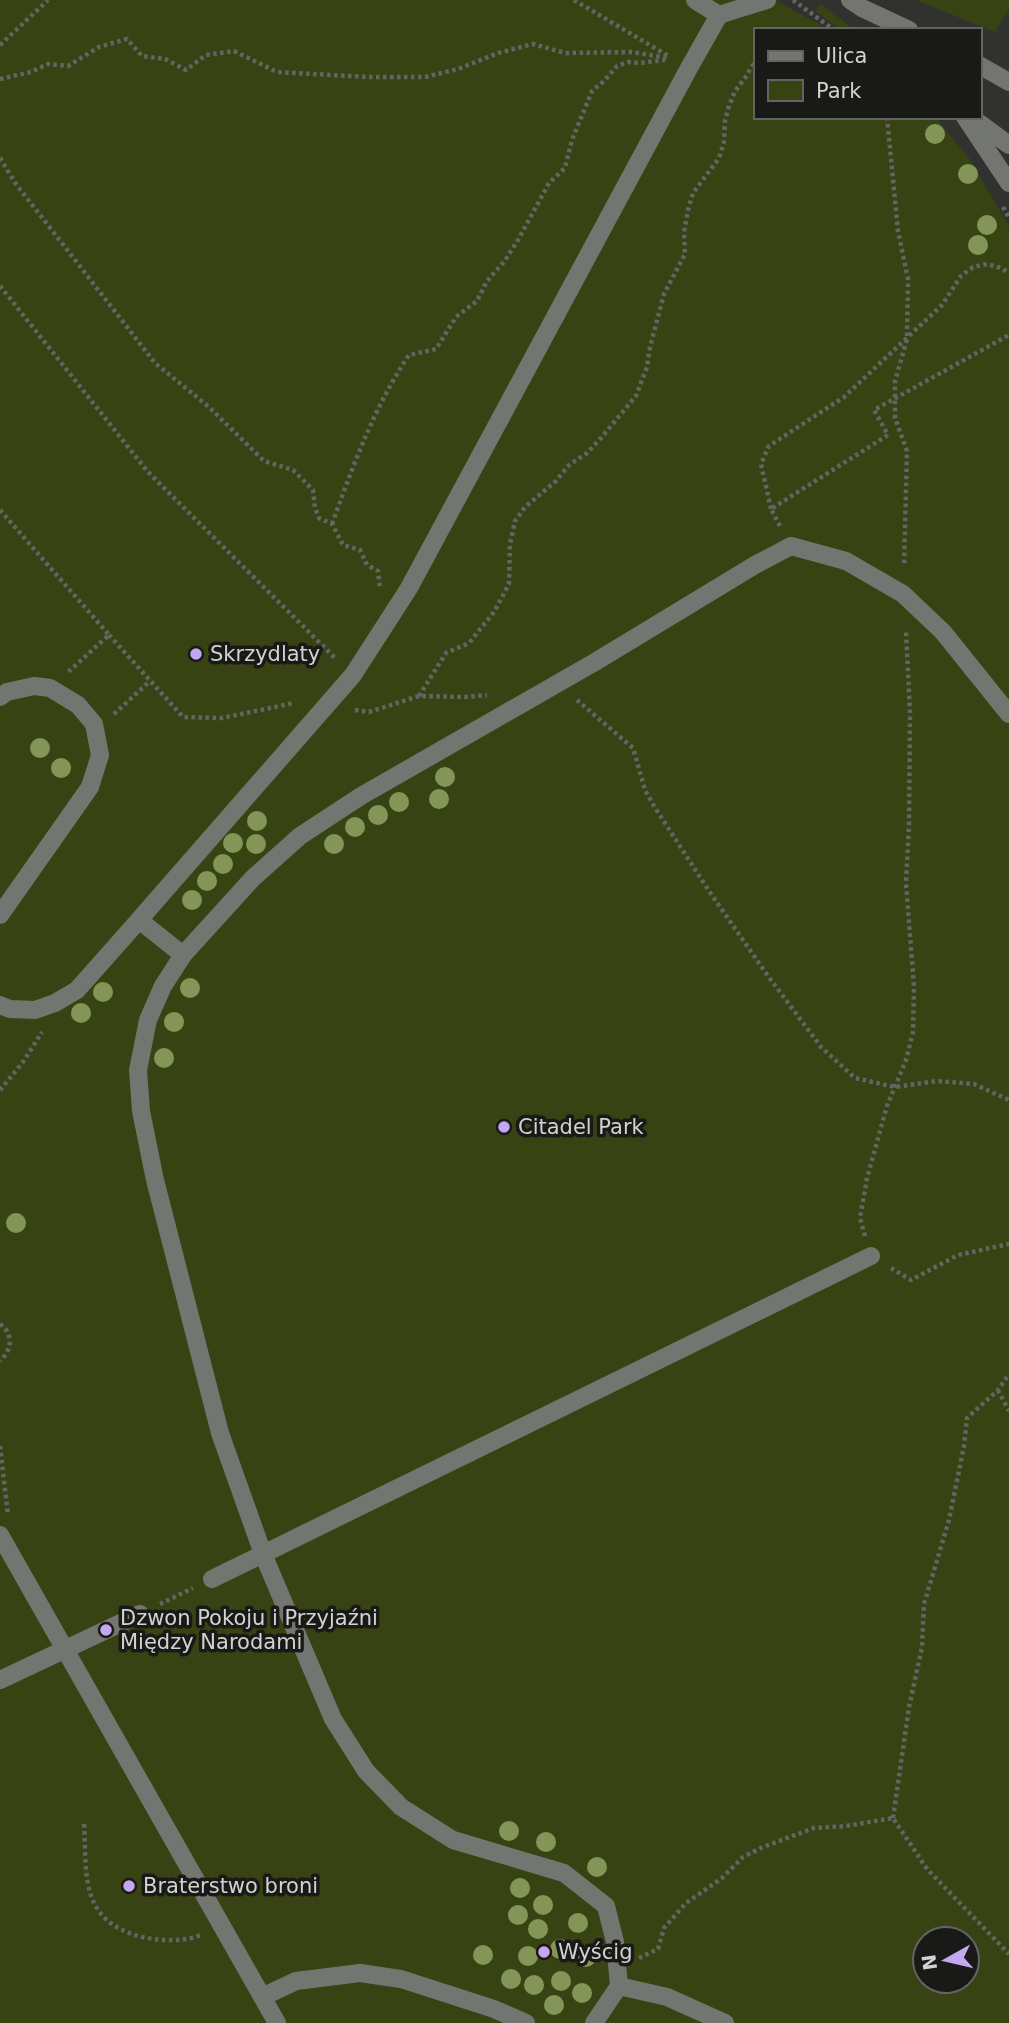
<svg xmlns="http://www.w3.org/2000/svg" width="1009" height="2023" font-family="'DejaVu Sans',sans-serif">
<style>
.green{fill:#374313;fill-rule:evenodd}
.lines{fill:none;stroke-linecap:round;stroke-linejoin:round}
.path{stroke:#646562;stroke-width:4.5;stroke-dasharray:3.5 3.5;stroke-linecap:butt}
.minor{stroke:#737571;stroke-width:18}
.tree{fill:#849657}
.poi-dot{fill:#c4a7f1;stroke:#191a18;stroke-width:2.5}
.labels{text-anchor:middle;stroke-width:7;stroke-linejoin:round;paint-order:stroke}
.poi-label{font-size:21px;fill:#d2d3d0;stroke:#191a18;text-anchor:start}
</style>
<rect width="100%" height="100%" fill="#31322f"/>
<path class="green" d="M0,0H777C793,12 811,18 828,30H755V117H935L969,158L1006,221L1009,227V2023H0ZM925,1939H967V1981H925Z
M916,0H1009V10L995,32Z
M821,4L851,27L849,30H840L815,11Z"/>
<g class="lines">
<path class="path" d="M574,0L670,57
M793,0L834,30
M0,45L48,0
M0,79L31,72L48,64L68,66L99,47L127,39L142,56L165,59L186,70L206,55L234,51L277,72L368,77H425L458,69L498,53L533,44L565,53L632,52L668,58
M887,117L898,231L908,279L907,339L895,381V418L907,451L904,566
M0,158L16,184L155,363L209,407L264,461L293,470L313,490L315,508L319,518L332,524L343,545L360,550L367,565L378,571L380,589
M1003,207L1009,218
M0,286L148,472L337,660
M771,509L761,464L769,446L844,397L942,305L961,276L973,267L987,264L1001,268L1009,273
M0,510L109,635L67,673
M332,524C353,466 374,407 409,355L436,349L456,317L477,301L487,281L504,262L518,240L549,183L565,168L572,140L592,91L604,81L617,66L628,62L640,63L665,60
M780,526L771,509L888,435L874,410L1009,335
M109,635L183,717L222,718L294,703
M419,696L446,653L469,643L494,612L509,584L510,544L515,521L525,507L556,481L569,465L587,453L601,438L636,396L647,367L650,347L664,294L685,254L684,232L688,210L693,193L719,158L724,142L725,121L729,106L735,91L745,78L752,66L755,63
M577,700L633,748L645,790L654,806L709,891L768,976L821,1047L855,1078L895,1087L936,1081L974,1084L1009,1100
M355,710L369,712L419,696L466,697L487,695
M114,714L150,681
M0,1090L23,1062L42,1032
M865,1236L860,1218L867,1178L887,1106L906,1060L913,1032L914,987L906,883L909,824L910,713L906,631
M891,1268L911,1280L958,1255L1009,1244
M0,1324C14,1334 12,1350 0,1361
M998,1390L1009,1411
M0,1446L8,1515
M160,1604L193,1588
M893,1818L909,1707L922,1647L924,1604L949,1520L964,1446L967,1418L998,1390L1009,1374
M84,1824C87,1876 79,1921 142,1937C161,1941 183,1942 201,1935
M639,1958L658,1949L664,1928L686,1903L722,1878L743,1857L763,1847L814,1828L846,1826L893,1818L927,1869L1009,1954"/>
<path class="minor" d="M695,0L719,15L767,0
M850,0L862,8L909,30
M979,65L1009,82
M965,117L1009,183
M971,117L1009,145
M0,697L7,692L34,686L50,688L78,705L94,724L100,755L90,787L0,915
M139,920L353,675L409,588L689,68L719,15
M183,955L163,986L148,1020L138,1070L141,1111L155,1180L220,1433L263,1554L333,1719L366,1771L401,1807L453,1840L564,1873L606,1906L615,1942L619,1986L594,2023
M0,1005L10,1009L35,1010L55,1003L77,990L139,920L183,955L253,878L300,836L361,796L595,662L755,565L791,546L846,561L903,594L943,632L1009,714
M0,1535L277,2023
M212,1579L871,1256
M0,1680L140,1614
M619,1986L667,1997L725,2023
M262,1997L296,1981L360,1973L401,1979L494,2009L526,2023"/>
</g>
<g class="tree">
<circle cx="935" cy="134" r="10"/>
<circle cx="968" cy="174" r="10"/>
<circle cx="987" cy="225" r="10"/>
<circle cx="978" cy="245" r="10"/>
<circle cx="40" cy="748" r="10"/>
<circle cx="61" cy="768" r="10"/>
<circle cx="445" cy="777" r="10"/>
<circle cx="439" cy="799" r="10"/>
<circle cx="399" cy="802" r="10"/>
<circle cx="378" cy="815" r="10"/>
<circle cx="257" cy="821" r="10"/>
<circle cx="355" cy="827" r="10"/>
<circle cx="233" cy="843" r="10"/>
<circle cx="256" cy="844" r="10"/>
<circle cx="334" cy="844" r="10"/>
<circle cx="223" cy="864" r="10"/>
<circle cx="207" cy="881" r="10"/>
<circle cx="192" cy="900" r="10"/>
<circle cx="190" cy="988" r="10"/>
<circle cx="103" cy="992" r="10"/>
<circle cx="81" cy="1013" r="10"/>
<circle cx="174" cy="1022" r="10"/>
<circle cx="164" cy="1058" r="10"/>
<circle cx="16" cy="1223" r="10"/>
<circle cx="509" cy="1831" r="10"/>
<circle cx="546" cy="1842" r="10"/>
<circle cx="597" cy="1867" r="10"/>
<circle cx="520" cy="1888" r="10"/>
<circle cx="543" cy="1905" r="10"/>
<circle cx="518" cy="1915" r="10"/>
<circle cx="578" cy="1923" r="10"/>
<circle cx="538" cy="1929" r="10"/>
<circle cx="560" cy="1949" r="10"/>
<circle cx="483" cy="1955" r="10"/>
<circle cx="528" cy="1956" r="10"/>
<circle cx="586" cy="1957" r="10"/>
<circle cx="511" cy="1979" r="10"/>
<circle cx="561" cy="1981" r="10"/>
<circle cx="534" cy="1985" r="10"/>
<circle cx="582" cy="1993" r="10"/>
<circle cx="554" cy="2005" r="10"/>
</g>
<g class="poi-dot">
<circle cx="196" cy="654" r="7"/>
<circle cx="504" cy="1127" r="7"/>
<circle cx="106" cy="1630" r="7"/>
<circle cx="129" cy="1886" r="7"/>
<circle cx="544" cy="1952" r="7"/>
</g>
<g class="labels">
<g class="poi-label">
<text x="210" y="661">Skrzydlaty</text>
<text x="518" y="1134">Citadel Park</text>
<text x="120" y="1625">Dzwon Pokoju i Przyjaźni<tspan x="120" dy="24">Między Narodami</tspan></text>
<text x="143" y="1893">Braterstwo broni</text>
<text x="558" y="1959">Wyścig</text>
</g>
</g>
<rect x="754" y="28" width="228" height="91" fill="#191a18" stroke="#636462" stroke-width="2"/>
<rect x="768" y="51" width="35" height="10" fill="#737571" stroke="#636462" stroke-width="2"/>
<text x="816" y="63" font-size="21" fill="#d2d3d0">Ulica</text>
<rect x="768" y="80" width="35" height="21" fill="#374313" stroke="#636462" stroke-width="2"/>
<text x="816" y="98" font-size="21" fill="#d2d3d0">Park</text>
<g transform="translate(946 1960) rotate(262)"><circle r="33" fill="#191a18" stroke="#636462" stroke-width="2"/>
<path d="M0-5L12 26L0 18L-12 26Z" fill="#c4a7f1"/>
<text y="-10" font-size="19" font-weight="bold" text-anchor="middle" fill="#d2d3d0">N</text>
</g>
</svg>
